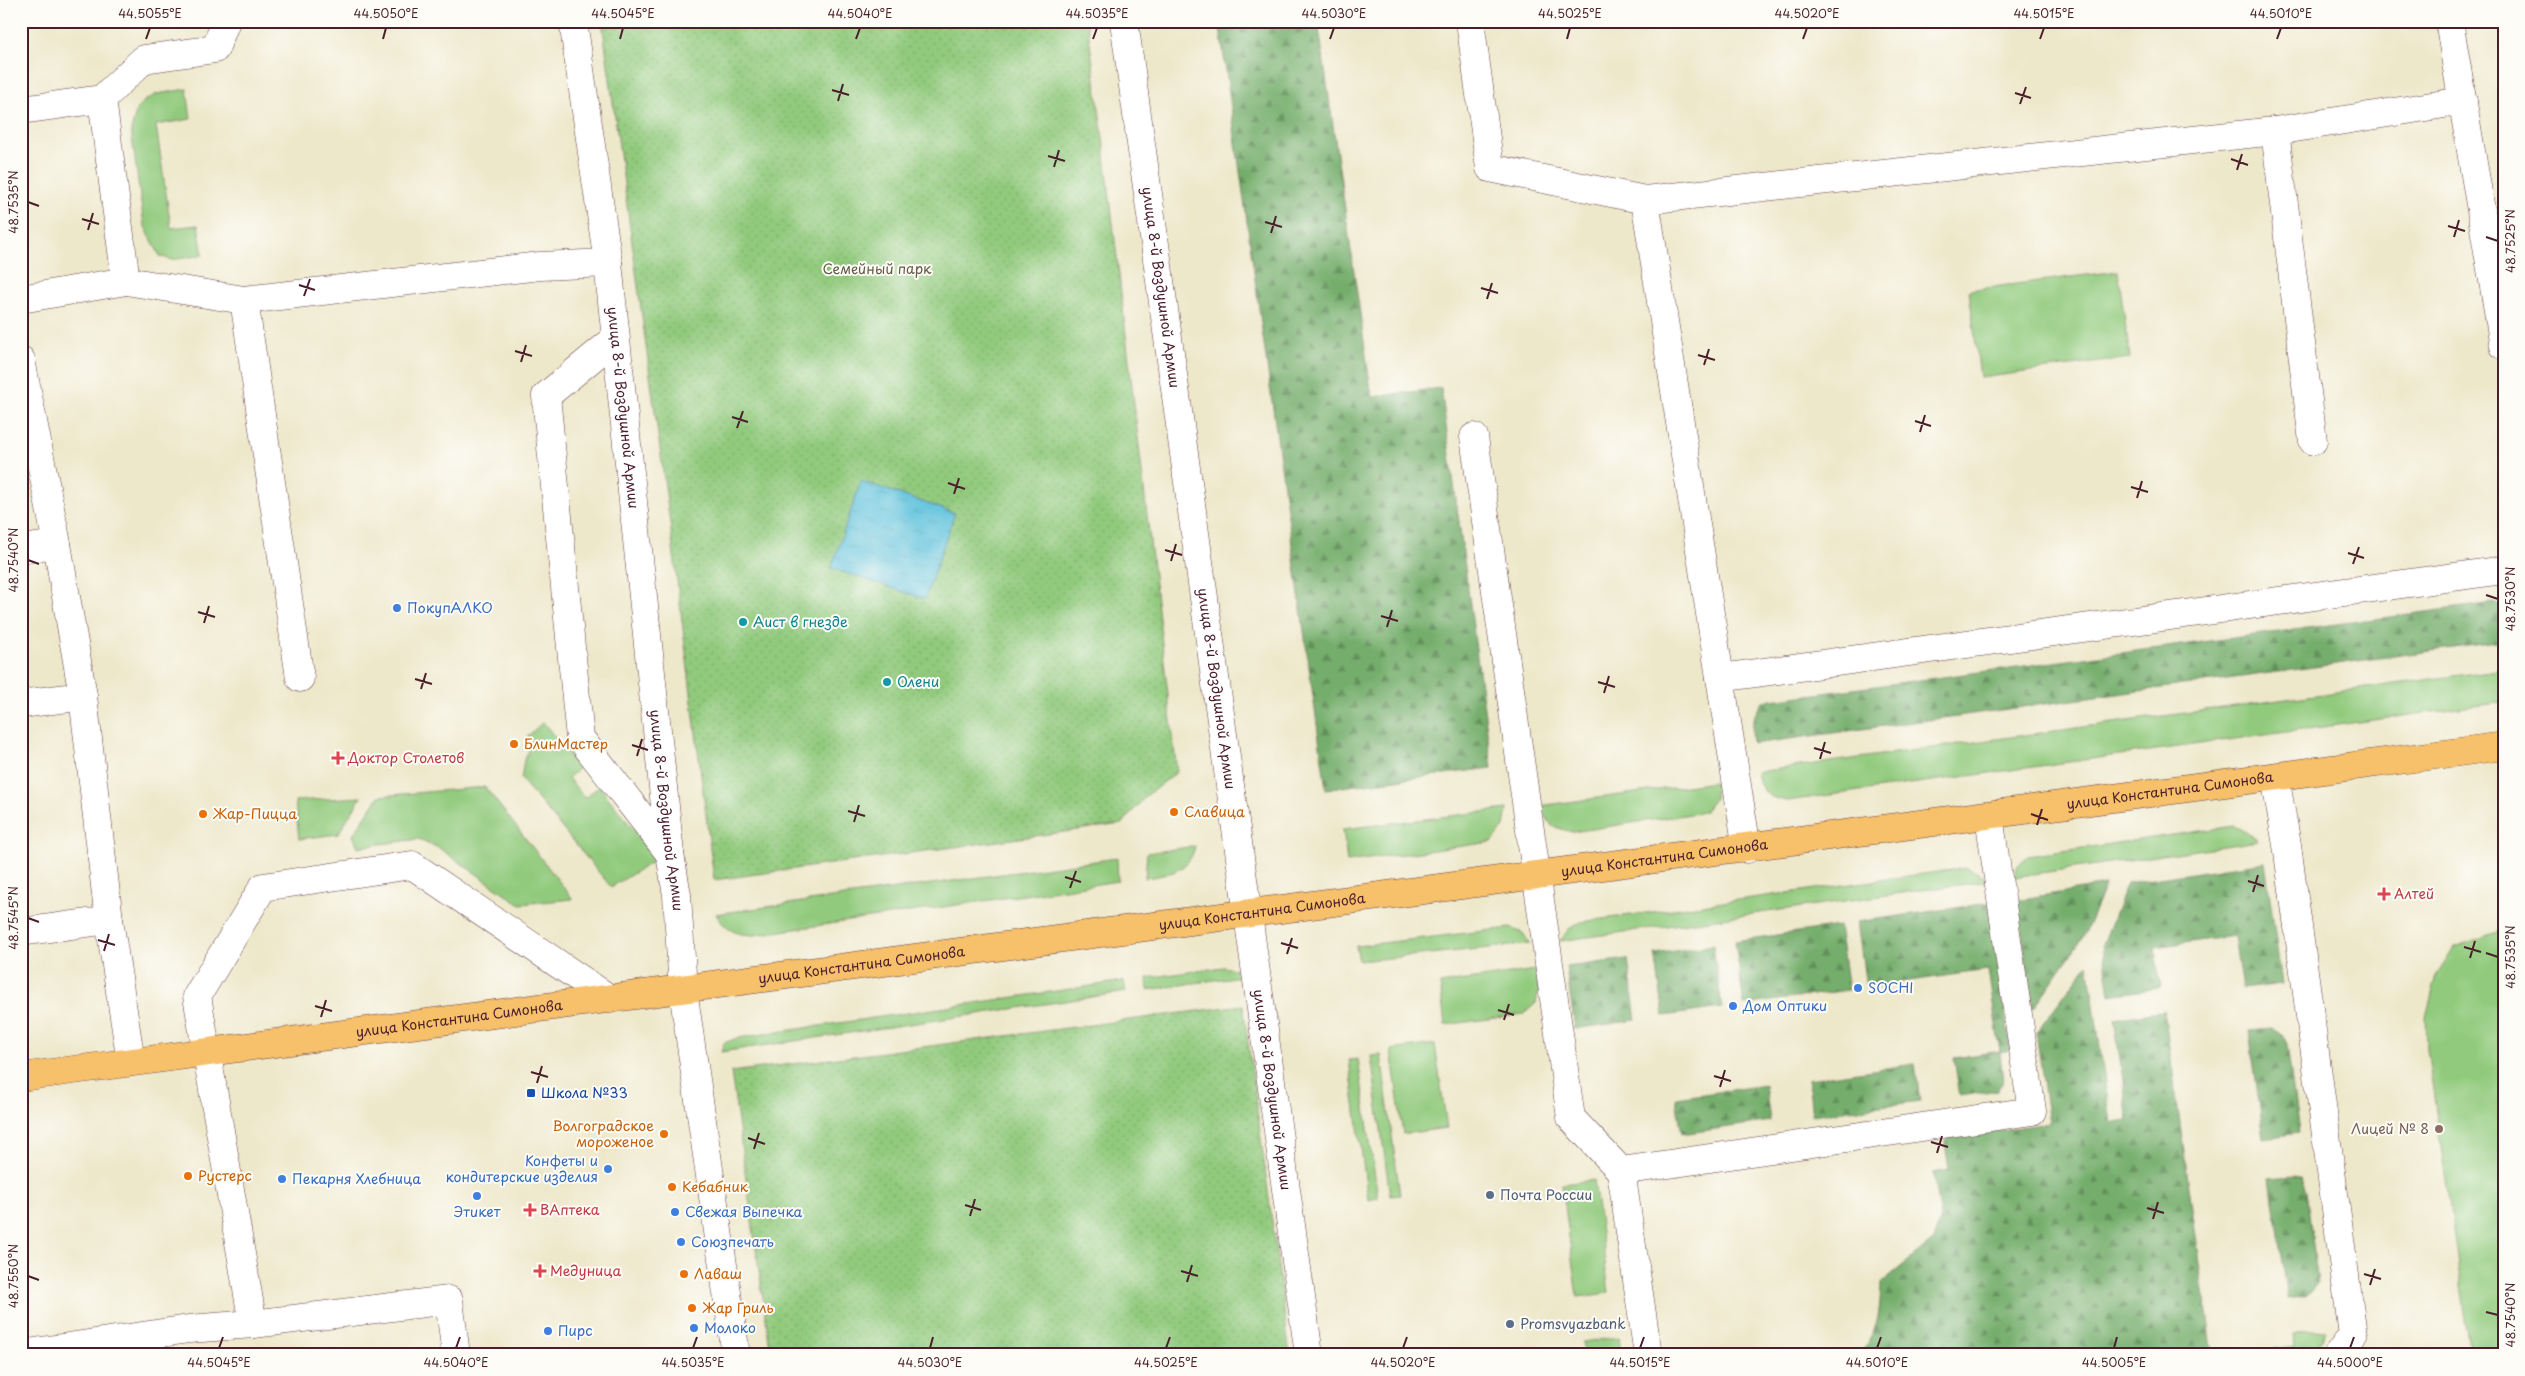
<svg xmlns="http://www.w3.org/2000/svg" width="2525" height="1376" font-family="'Playpen Sans',sans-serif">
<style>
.grass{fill:#91ca7d;stroke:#6e7454}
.forest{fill:url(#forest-firs);stroke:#5f664c}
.park{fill:url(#park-dots);stroke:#6e7454}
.water{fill:url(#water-ripples);stroke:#547084}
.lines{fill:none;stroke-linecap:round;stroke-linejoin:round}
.minor-casing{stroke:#633d43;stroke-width:29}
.major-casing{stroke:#633d43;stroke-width:29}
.minor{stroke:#fff;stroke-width:28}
.major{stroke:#f7c06b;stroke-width:28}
.ticks{fill:none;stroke:#4a1f2b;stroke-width:2}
.shop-dot{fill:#3f7fe0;stroke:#fdfcf7;stroke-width:2}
.culture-dot{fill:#0f9aa8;stroke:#fdfcf7;stroke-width:2}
.food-dot{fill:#e8710a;stroke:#fdfcf7;stroke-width:2}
.health-dot{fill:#e0444e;stroke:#fdfcf7;stroke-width:2}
.transit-dot{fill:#1a4fb4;stroke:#fdfcf7;stroke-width:2}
.education-dot{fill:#8d6e63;stroke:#fdfcf7;stroke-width:2}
.service-dot{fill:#5c6f8a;stroke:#fdfcf7;stroke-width:2}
.labels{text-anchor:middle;stroke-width:4;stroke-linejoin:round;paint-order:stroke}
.park-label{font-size:14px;fill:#635b48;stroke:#fdfcf7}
.street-label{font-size:14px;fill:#4a1f2b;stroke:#fdfcf7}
.shop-label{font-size:14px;fill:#366cbe;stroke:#fdfcf7;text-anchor:start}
.culture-label{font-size:14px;fill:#0d838f;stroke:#fdfcf7;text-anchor:start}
.food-label{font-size:14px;fill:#c56008;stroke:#fdfcf7;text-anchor:start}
.health-label{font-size:14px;fill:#be3a42;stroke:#fdfcf7;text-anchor:start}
.transit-label{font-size:14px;fill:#164399;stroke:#fdfcf7;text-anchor:start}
.education-label{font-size:14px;fill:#785e54;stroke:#fdfcf7;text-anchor:end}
.service-label{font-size:14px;fill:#4e5e75;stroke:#fdfcf7;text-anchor:start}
.neatline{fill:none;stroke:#4a1f2b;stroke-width:2}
.ticks-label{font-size:12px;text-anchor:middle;fill:#4a1f2b}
</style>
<defs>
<pattern id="forest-firs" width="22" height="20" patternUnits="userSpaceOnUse" patternTransform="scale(1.25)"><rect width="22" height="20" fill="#74ae6c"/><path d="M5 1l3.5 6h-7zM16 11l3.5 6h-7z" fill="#618d59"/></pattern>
<pattern id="park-dots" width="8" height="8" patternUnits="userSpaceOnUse" patternTransform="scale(1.25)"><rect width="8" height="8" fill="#91ca7d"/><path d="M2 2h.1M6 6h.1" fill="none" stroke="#7fad6c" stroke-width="1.8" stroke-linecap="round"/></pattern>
<pattern id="water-ripples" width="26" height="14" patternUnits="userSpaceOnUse" patternTransform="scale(1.25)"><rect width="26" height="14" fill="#5fc2dd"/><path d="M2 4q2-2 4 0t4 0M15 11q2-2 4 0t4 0" fill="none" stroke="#54a6be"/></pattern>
</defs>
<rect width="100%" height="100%" fill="#fdfcf7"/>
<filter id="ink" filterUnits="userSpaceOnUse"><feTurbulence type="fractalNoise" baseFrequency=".02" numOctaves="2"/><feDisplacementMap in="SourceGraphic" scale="10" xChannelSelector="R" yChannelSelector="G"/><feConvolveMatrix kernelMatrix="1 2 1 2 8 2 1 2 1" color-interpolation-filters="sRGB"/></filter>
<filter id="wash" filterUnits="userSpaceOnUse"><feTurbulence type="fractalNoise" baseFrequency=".0096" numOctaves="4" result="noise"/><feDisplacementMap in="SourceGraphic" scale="20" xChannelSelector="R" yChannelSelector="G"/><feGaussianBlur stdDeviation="1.12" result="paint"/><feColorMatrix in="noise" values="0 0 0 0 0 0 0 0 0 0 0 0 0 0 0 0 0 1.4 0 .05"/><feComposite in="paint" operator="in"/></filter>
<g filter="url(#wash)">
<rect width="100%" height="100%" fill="#eee8cb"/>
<path class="grass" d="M187,89L191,119L156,125L171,228L198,225L203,255L171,260L160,256L144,225L131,130L137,109L144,101L157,94Z
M2118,271L2130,358L1980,378L1969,290Z
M2504,669V702L1787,801C1766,797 1761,793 1757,772Z
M543,722L579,768L568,778L585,798L599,786L657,859L611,887L521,779L524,760L531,746L528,736Z
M1715,782L1714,799L1704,812L1572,832L1552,826L1539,806Z
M485,787L573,899L520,904L439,848L419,839L358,847L353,835L379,796Z
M361,797L338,834L299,839L295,801Z
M1507,809L1504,827L1492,842L1347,862L1343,829Z
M2234,826L2246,831L2258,841L2014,877L2018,865L2028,856Z
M1195,846C1190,871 1168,875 1145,878L1147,853Z
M1117,858L1118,881L755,935C736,935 725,930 716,914Z
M1965,868L1978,873L1987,881L1560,941L1569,929L1581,922Z
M1510,928L1523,933L1530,944L1359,961L1356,946Z
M2504,930V1355H2471L2427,1049L2426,1017L2437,974L2454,947Z
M1223,967L1238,970L1241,976L1148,990L1147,978Z
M1536,970L1539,990L1536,1003L1524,1014L1445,1025L1440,984Z
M1124,981L1126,992L721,1052L724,1043L737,1038Z
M1435,1044L1447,1128L1403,1134L1391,1050Z
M1381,1055L1400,1195L1390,1196L1371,1056Z
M1358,1059L1378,1198L1368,1200L1349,1060Z
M1594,1180L1609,1293L1577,1297L1562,1184Z
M2326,1329L2323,1340L2311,1355H2236L2294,1346L2293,1334Z
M1619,1337L1621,1355H1584L1582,1342Z"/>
<path class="forest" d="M1219,21H1318L1372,397L1441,388L1492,768L1326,789Z
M2493,603L2504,607V641L1753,744C1751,726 1752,715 1764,701Z
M2265,862L2282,984L2242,989L2234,936L2155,947L2160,988L2110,995L2103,944L2127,883Z
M2105,885L2085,934L2033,1009L2017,900Z
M1989,903L2011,1050L2000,1052L2003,1082L1997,1090L1960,1096L1954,1058L2000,1051L1988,970L1866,987L1857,922Z
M1839,926L1848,990L1744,1005L1735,941Z
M1713,945L1722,1008L1664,1016L1655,954Z
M1628,959L1636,1020L1575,1029L1566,967Z
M2088,964L2111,1123L2129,1121L2114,1019L2164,1011L2213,1355H1855C1879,1339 1880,1308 1881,1283L1934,1240L1940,1218L1933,1173L1949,1170L1945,1143L1949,1137L2049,1123L2036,1032Z
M2272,1029C2281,1032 2284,1036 2287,1045L2299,1133L2264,1138L2249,1031Z
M1915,1064L1920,1101L1812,1115L1808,1079Z
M1765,1085L1770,1121L1682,1134L1676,1098Z
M2294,1176L2300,1177L2306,1191L2318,1283C2313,1297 2301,1297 2287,1299L2270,1178Z"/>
<path class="park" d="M602,21H1087L1103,138L1177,772L1146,796L1122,824L714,880L670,523Z
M1243,1005L1290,1355H771L731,1072Z"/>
<path class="water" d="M861,481L955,513L925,599L831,568Z"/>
</g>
<g filter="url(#ink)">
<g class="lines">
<g class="minor-casing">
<g id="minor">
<path id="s1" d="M573,21L608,263L670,854L677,895L683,990L736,1355"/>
<path id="s2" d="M1124,21L1309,1355"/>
<path d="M1470,21L1490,168L1645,200L2275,131L2463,101"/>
<path d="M2449,21L2504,346"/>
<path d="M102,99L144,59L215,49L226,21"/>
<path d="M21,110L102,99L126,281"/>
<path d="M2275,131L2313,441"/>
<path d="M1645,200L1747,849"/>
<path d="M21,299L126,281L244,300L540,266L608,263"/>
<path d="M244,300L300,678"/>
<path d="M615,339L546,396L580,738L670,854"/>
<path d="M21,360L57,544L83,696L109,920L131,1062"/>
<path d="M1474,437L1571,1118L1621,1171L1648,1355"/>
<path d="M21,549L57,544"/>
<path d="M1720,678L2504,570"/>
<path d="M21,704L83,696"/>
<path d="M2275,777L2287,845L2353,1335L2338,1355"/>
<path d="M21,932L109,920"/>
<path d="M1621,1171L2032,1111L1989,816"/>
<path d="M21,1354L189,1329L253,1324"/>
<path d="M456,1355L449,1300L253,1324L197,996L263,887L412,865L610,999"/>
</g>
</g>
<g class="major-casing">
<g id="major">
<path id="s3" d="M21,1077L2504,746"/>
</g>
</g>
<use href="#minor" class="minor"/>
<use href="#major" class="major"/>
</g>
</g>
<path class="ticks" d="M146,39L150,28M383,39L386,28M620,39L623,28M856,39L860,28M1093,39L1097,28M1330,39L1334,28M1567,39L1570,28M1803,39L1807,28M2040,39L2044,28M2277,39L2281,28M832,90L849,95M2015,93L2031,98M838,101L843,84M2020,104L2026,87M1048,156L1065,161M2231,159L2248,165M1054,167L1059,150M2237,170L2242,154M28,202L39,206M82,219L99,224M1265,222L1282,227M2448,226L2465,231M88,230L93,213M1271,233L1276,216M2454,237L2459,220M2486,237L2498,241M299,285L315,290M1481,288L1498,293M304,296L310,279M1487,299L1492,283M515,351L532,356M1698,355L1715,360M521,362L526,345M1704,365L1709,349M732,417L748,422M1915,421L1931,426M737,428L743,411M1920,432L1925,415M948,483L965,489M2131,487L2148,492M954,494L959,478M2137,498L2142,481M1165,550L1182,555M2348,553L2364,558M28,560L39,564M1171,561L1176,544M2353,564L2359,547M2486,595L2498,599M198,612L215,617M1381,616L1398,621M204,623L209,606M1387,627L1392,610M415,679L432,684M1598,682L1615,687M421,689L426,673M1604,693L1609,676M632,745L648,750M1814,748L1831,753M637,756L642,739M1820,759L1825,742M848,811L865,816M2031,814L2048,820M854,822L859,805M2037,825L2042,809M1065,877L1081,882M2248,881L2264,886M1070,888L1076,871M2253,892L2258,875M28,918L39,922M98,940L115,945M1281,943L1298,948M2464,947L2481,952M104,951L109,934M2486,953L2498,957M1287,954L1292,938M2470,958L2475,941M315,1006L332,1011M1498,1010L1514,1015M321,1017L326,1000M1504,1020L1509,1004M531,1072L548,1077M1714,1076L1731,1081M537,1083L542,1066M1720,1087L1725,1070M748,1138L765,1144M1931,1142L1948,1147M754,1149L759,1133M1937,1153L1942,1136M965,1205L981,1210M2147,1208L2164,1213M970,1216L975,1199M2153,1219L2158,1202M1181,1271L1198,1276M2364,1274L2381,1279M28,1276L39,1280M1187,1282L1192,1265M2370,1285L2375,1269M2486,1312L2498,1315M219,1348L223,1337M456,1348L460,1337M693,1348L697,1337M930,1348L933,1337M1166,1348L1170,1337M1403,1348L1407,1337M1640,1348L1644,1337M1877,1348L1881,1337M2114,1348L2117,1337M2350,1348L2354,1337"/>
<g class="shop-dot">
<circle cx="397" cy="608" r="5"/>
<circle cx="1858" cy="988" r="5"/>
<circle cx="1733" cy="1006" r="5"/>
<circle cx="608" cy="1169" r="5"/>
<circle cx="282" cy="1179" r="5"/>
<circle cx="477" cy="1196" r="5"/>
<circle cx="675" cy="1212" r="5"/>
<circle cx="681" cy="1242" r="5"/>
<circle cx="694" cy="1328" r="5"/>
<circle cx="548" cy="1331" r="5"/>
</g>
<g class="culture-dot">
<circle cx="743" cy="622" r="5"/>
<circle cx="887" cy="682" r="5"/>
</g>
<g class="food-dot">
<circle cx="514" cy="744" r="5"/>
<circle cx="1174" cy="812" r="5"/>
<circle cx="203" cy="814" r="5"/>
<circle cx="664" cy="1134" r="5"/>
<circle cx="188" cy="1176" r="5"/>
<circle cx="672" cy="1187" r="5"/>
<circle cx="684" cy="1274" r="5"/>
<circle cx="692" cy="1308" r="5"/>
</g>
<g class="health-dot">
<path d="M335.5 750.5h5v5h5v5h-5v5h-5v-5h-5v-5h5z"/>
<path d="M2381.5 886.5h5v5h5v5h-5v5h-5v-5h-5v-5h5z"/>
<path d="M527.5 1202.5h5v5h5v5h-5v5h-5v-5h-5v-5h5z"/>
<path d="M537.5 1263.5h5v5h5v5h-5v5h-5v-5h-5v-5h5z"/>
</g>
<rect class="transit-dot" x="526" y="1088" width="10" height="10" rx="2.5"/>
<circle class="education-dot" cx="2439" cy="1129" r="5"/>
<g class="service-dot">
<circle cx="1490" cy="1195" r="5"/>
<circle cx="1510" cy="1324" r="5"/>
</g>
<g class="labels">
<g class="park-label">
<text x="877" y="274">Семейный парк</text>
</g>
<g class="street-label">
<text dy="5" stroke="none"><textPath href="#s2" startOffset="269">улица 8-й Воздушной Армии</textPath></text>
<text dy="5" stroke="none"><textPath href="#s1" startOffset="390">улица 8-й Воздушной Армии</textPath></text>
<text dy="5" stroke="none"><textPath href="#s2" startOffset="674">улица 8-й Воздушной Армии</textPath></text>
<text dy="5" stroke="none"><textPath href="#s3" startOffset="2168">улица Константина Симонова</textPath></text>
<text dy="5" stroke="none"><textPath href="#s1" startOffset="795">улица 8-й Воздушной Армии</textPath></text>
<text dy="5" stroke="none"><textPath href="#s3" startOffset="1658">улица Константина Симонова</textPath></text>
<text dy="5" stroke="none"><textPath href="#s3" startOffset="1252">улица Константина Симонова</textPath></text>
<text dy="5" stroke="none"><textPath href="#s3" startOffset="848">улица Константина Симонова</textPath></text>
<text dy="5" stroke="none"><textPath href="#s3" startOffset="442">улица Константина Симонова</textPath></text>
<text dy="5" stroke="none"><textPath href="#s2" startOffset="1079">улица 8-й Воздушной Армии</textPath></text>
</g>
<g class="shop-label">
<text x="407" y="613">ПокупАЛКО</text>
<text x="1868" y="993">SOCHI</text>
<text x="1743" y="1011">Дом Оптики</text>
<text x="598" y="1166" text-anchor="end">Конфеты и<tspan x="598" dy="16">кондитерские изделия</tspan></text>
<text x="292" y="1184">Пекарня Хлебница</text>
<text x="477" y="1217" text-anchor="middle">Этикет</text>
<text x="685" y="1217">Свежая Выпечка</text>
<text x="691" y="1247">Союзпечать</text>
<text x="704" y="1333">Молоко</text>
<text x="558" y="1336">Пирс</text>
</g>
<g class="culture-label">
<text x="753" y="627">Аист в гнезде</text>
<text x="897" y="687">Олени</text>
</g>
<g class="food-label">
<text x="524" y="749">БлинМастер</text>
<text x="1184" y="817">Славица</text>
<text x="213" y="819">Жар-Пицца</text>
<text x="654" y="1131" text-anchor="end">Волгоградское<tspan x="654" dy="16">мороженое</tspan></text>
<text x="198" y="1181">Рустерс</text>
<text x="682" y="1192">Кебабник</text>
<text x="694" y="1279">Лаваш</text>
<text x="702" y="1313">Жар Гриль</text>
</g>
<g class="health-label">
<text x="348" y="763">Доктор Столетов</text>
<text x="2394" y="899">Алтей</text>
<text x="540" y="1215">BАптека</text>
<text x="550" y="1276">Медуница</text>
</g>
<g class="transit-label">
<text x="541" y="1098">Школа №33</text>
</g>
<g class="education-label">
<text x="2429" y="1134">Лицей № 8</text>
</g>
<g class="service-label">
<text x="1500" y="1200">Почта России</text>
<text x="1520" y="1329">Promsvyazbank</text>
</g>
</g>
<rect width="2525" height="1376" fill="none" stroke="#fdfcf7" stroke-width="55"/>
<rect x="28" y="28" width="2470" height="1320" class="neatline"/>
<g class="ticks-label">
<text x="150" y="18">44.5055°E</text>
<text x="386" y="18">44.5050°E</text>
<text x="623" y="18">44.5045°E</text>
<text x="860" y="18">44.5040°E</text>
<text x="1097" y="18">44.5035°E</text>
<text x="1334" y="18">44.5030°E</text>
<text x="1570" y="18">44.5025°E</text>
<text x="1807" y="18">44.5020°E</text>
<text x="2044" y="18">44.5015°E</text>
<text x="2281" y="18">44.5010°E</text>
<text transform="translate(14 202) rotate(-90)" y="4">48.7535°N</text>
<text transform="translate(2511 241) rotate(-90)" y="4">48.7525°N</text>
<text transform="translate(14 560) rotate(-90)" y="4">48.7540°N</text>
<text transform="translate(2511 599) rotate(-90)" y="4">48.7530°N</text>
<text transform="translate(14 918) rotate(-90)" y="4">48.7545°N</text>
<text transform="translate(2511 957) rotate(-90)" y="4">48.7535°N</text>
<text transform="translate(14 1276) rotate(-90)" y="4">48.7550°N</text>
<text transform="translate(2511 1315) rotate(-90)" y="4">48.7540°N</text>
<text x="219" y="1367">44.5045°E</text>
<text x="456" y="1367">44.5040°E</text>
<text x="693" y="1367">44.5035°E</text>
<text x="930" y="1367">44.5030°E</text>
<text x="1166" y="1367">44.5025°E</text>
<text x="1403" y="1367">44.5020°E</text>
<text x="1640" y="1367">44.5015°E</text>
<text x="1877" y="1367">44.5010°E</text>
<text x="2114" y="1367">44.5005°E</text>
<text x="2350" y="1367">44.5000°E</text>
</g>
</svg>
